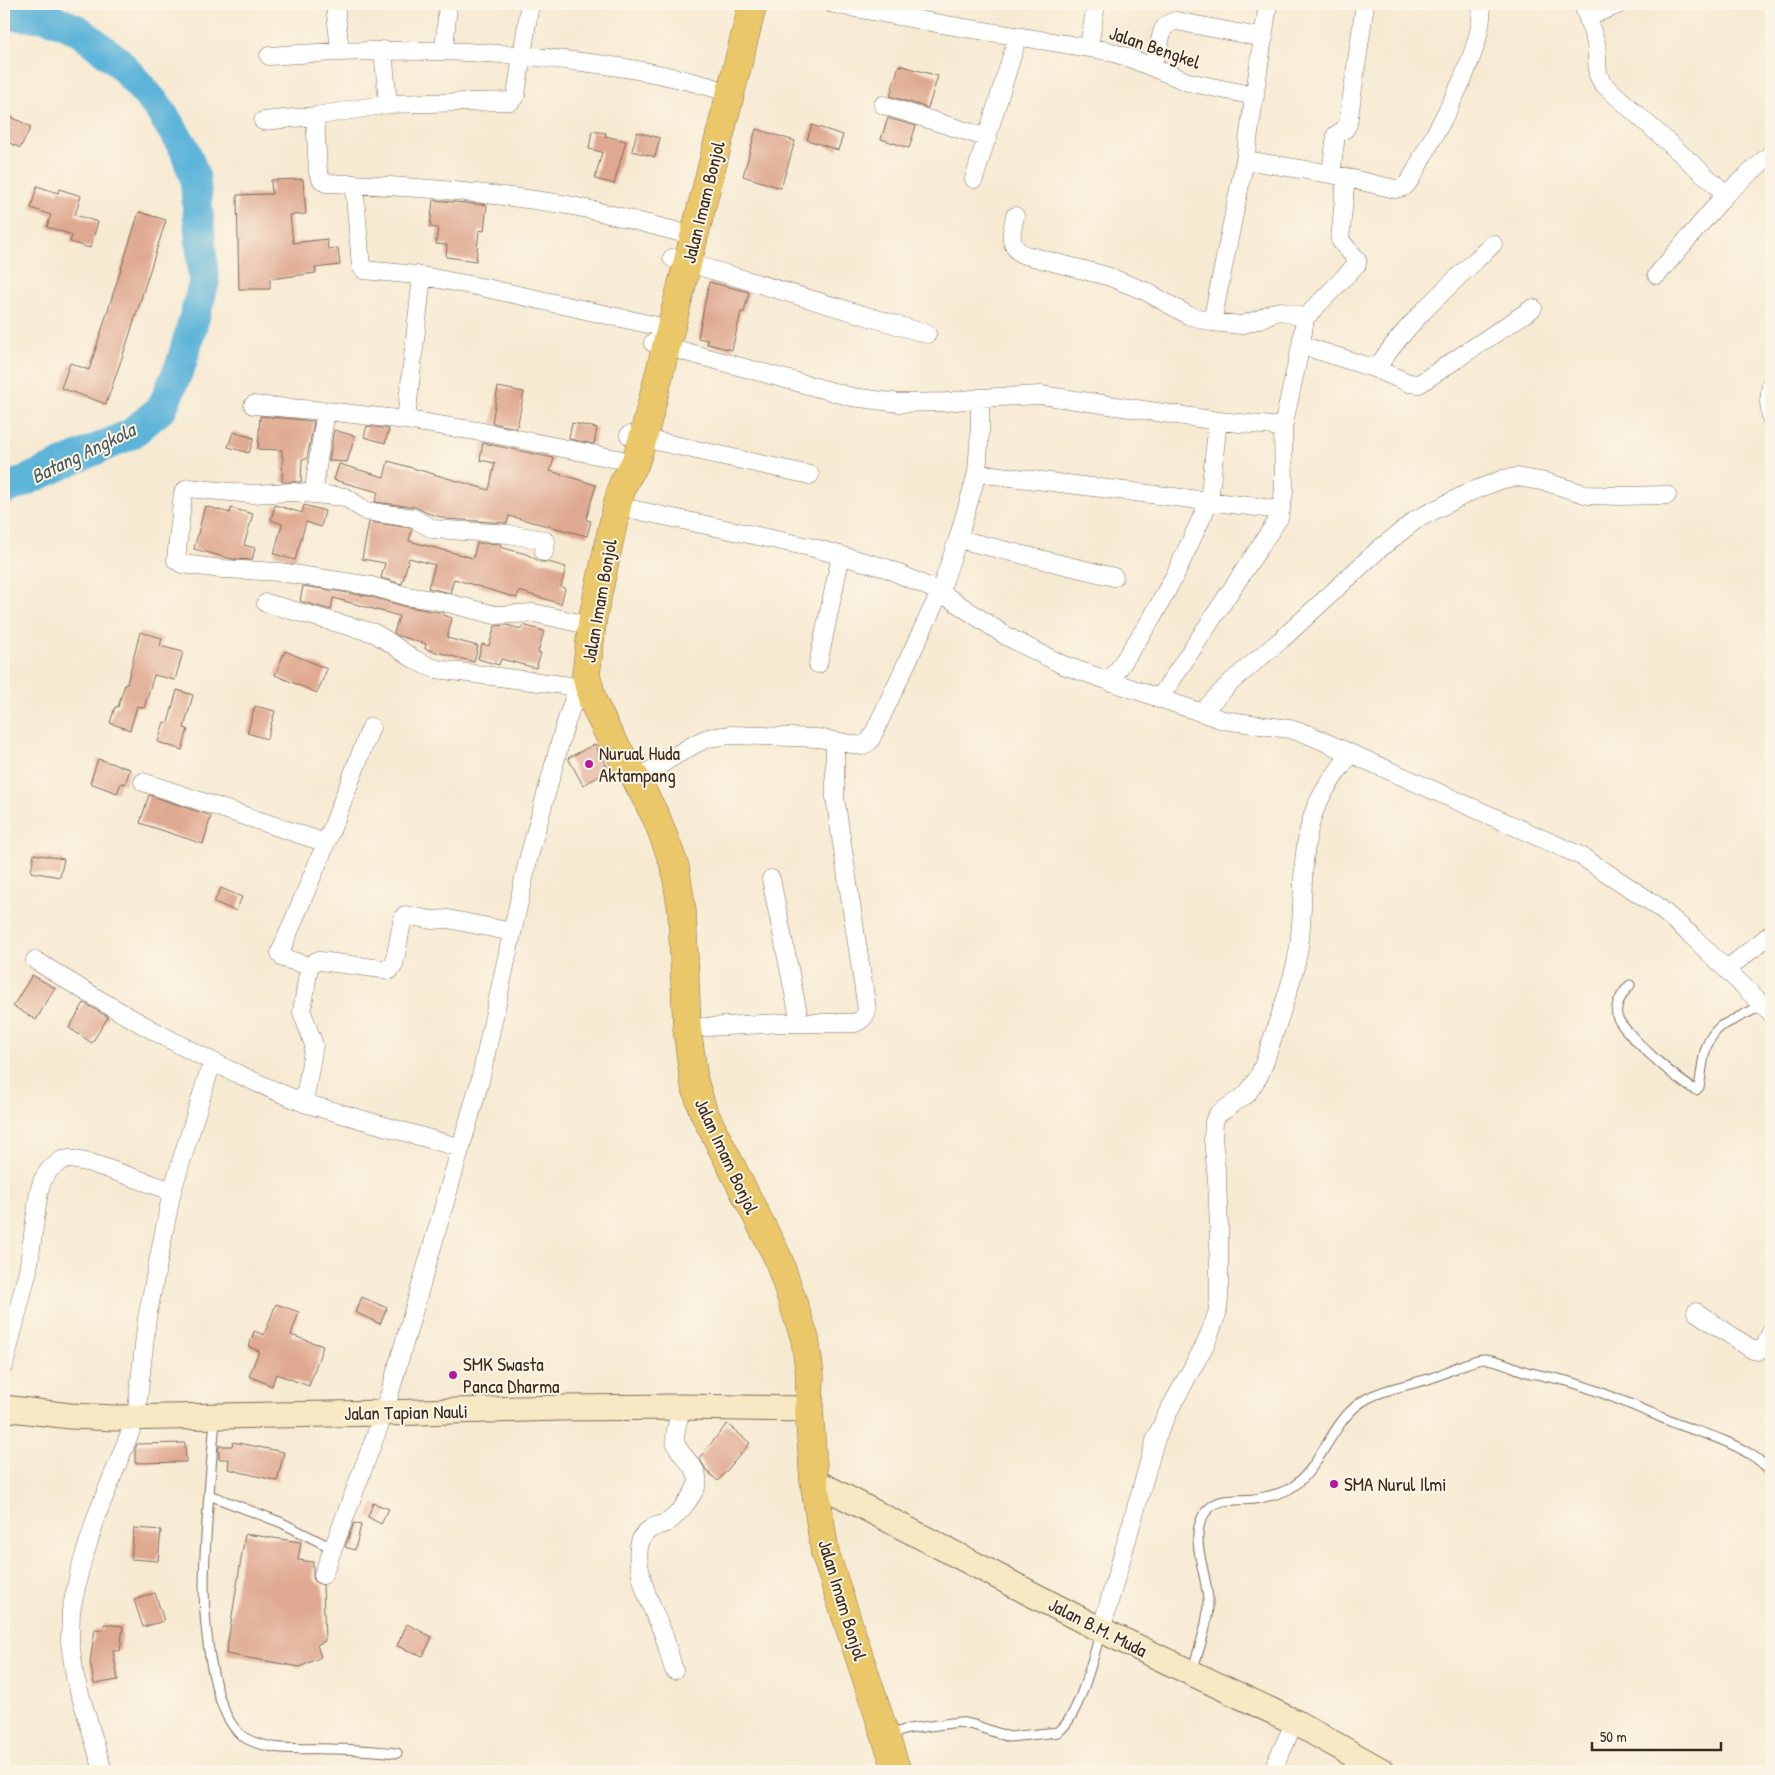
<svg xmlns="http://www.w3.org/2000/svg" width="1775" height="1775" font-family="'Patrick Hand',sans-serif">
<style>
.lines{fill:none;stroke-linecap:round;stroke-linejoin:round}
.river{stroke:#5cb4d9;stroke-width:31}
.building{fill:#dfa890}
.lane-casing{stroke:#7d6d5d;stroke-width:11}
.street-casing{stroke:#7d6d5d;stroke-width:19}
.secondary-casing{stroke:#7d6d5d;stroke-width:27}
.highway-casing{stroke:#7d6d5d;stroke-width:29}
.lane{stroke:#fff;stroke-width:9}
.street{stroke:#fff;stroke-width:18}
.secondary{stroke:#f7e9c3;stroke-width:25}
.highway{stroke:#eac769;stroke-width:28}
.poi-dot{fill:#b5179e;stroke:#fcf5e5;stroke-width:2}
.labels{text-anchor:middle;stroke-width:4;stroke-linejoin:round;paint-order:stroke}
.street-label{font-size:19px;fill:#3b2a1e;stroke:#fcf5e5}
.poi-label{font-size:19px;fill:#3b2a1e;stroke:#fcf5e5;text-anchor:start}
.water-label{font-size:20px;font-style:italic;fill:#475a5f;stroke:#fcf5e5}
</style>
<rect width="100%" height="100%" fill="#fcf5e5"/>
<filter id="ink" filterUnits="userSpaceOnUse"><feTurbulence type="fractalNoise" baseFrequency=".02" numOctaves="2"/><feDisplacementMap in="SourceGraphic" scale="10" xChannelSelector="R" yChannelSelector="G"/><feConvolveMatrix kernelMatrix="1 2 1 2 8 2 1 2 1" color-interpolation-filters="sRGB"/></filter>
<filter id="wash" filterUnits="userSpaceOnUse"><feTurbulence type="fractalNoise" baseFrequency=".0096" numOctaves="4" result="noise"/><feDisplacementMap in="SourceGraphic" scale="20" xChannelSelector="R" yChannelSelector="G"/><feGaussianBlur stdDeviation="1.12" result="paint"/><feColorMatrix in="noise" values="0 0 0 0 0 0 0 0 0 0 0 0 0 0 0 0 0 1.4 0 .05"/><feComposite in="paint" operator="in"/></filter>
<g filter="url(#wash)">
<rect width="100%" height="100%" fill="#f7ead3"/>
<g class="lines">
<path class="river" d="M4,15L47,17L78,30L119,62L158,107L184,148L195,178L204,283L181,364L162,408L131,434L4,490"/>
</g>
<g id="blocks">
<path class="building" d="M899,65L938,76L928,108L890,96Z
M4,113L31,127L20,148L4,140Z
M888,118L916,126L909,148L881,139Z
M812,125L843,135L838,150L807,140Z
M756,129L795,141L781,188L743,176Z
M592,131L606,133L605,136L626,141L614,184L595,179L602,152L589,149Z
M637,132L660,138L655,157L632,151Z
M303,179L306,214L290,215L293,243L327,239L328,249L338,248L340,265L315,268L316,273L270,279V289H239L237,195L272,194L271,180Z
M37,186L58,193L59,189L81,196L75,215L98,222L90,248L70,242L72,235L47,227L51,215L31,208Z
M433,200L487,205L484,231L479,230L476,261L446,257L447,245L436,244L438,228L430,227Z
M139,212L166,220L127,343L106,404L61,388L70,363L89,370Z
M709,282L749,292L744,312H741L732,350L707,344V340L698,338Z
M498,387L524,392L517,428L492,423Z
M260,416L314,421L307,459H302L301,482H282L283,457H282V450L258,449Z
M572,423L597,428L594,444L569,439Z
M367,426L389,429L385,443L364,437Z
M334,430L355,436L347,462L329,461Z
M233,432L254,438L249,453L228,447Z
M483,443L554,458L550,471L596,485L586,520L591,521L587,536L509,516L507,523L448,519L427,513L415,507L375,502L378,492L334,480L339,464L384,477L388,461L489,490L495,463L480,460Z
M275,505L302,513L304,505L325,511L321,527L306,522L295,560L274,554L282,524L271,520Z
M205,506L230,513L231,508L253,514L244,545L255,548L252,560L232,559L194,549Z
M369,522L410,528L412,529L409,541L473,558L477,543L501,544L500,547L526,554L541,562H548L566,567L561,587L565,588L561,604L519,591L517,598L454,579L450,593L428,588L435,565L409,558L402,584L381,578L385,563L362,559Z
M303,586L369,596L403,606L444,613V615L452,618L447,638L478,646L474,662L425,649L426,644L399,636L394,633L399,616L333,598L331,610L300,601Z
M507,625L521,629L523,625L544,631L538,652L541,653L536,668L501,659L499,665L478,659L482,644L489,646L495,626Z
M140,632L162,638L160,646L183,652L175,680L154,675L144,708L137,706L130,730L110,723L115,707H118L125,684H127Z
M285,651L327,669L317,693L275,675Z
M177,690L193,695L184,728L188,729L182,750L158,742L164,722L168,723Z
M255,706L275,711L267,739L247,733Z
M595,744L609,771L583,785L568,758Z
M98,759L130,769L125,784L121,783L117,793L90,783Z
M149,795L211,816L203,844L140,823Z
M34,854L64,859L60,877L31,872Z
M221,888L242,897L236,911L214,902Z
M32,975L55,988L36,1020L13,1006Z
M84,1003L108,1017L92,1043L69,1028Z
M362,1297L387,1308L380,1324L355,1312Z
M276,1304L299,1312L291,1335L323,1346L309,1386L276,1374L272,1386L249,1376L259,1351L249,1347L254,1331L264,1335Z
M727,1424L750,1443L718,1481L707,1471L699,1458Z
M233,1442L284,1452L277,1481L228,1469L229,1459H219V1446H232Z
M185,1443L186,1462L135,1463V1449L137,1444Z
M373,1503L389,1509L381,1524L368,1517Z
M354,1523L361,1525L355,1550L345,1547Z
M134,1528L161,1530L158,1561L131,1559Z
M245,1534L301,1542L298,1560L313,1562V1577L315,1582L323,1585L325,1641L317,1645L321,1657L300,1667L226,1654Z
M155,1593L164,1621L143,1627L134,1600Z
M104,1624L123,1626L120,1651L113,1650L118,1680L94,1684L90,1661L95,1629L103,1630Z
M407,1624L432,1637L423,1656L397,1646Z"/>
</g>
</g>
<g filter="url(#ink)">
<use href="#blocks" fill-opacity="0" stroke="#7d6d5d" stroke-width="1"/>
<g class="lines">
<g class="lane-casing">
<path id="lane" d="M1630,985C1622,993 1615,1005 1617,1016C1620,1030 1681,1084 1696,1090L1699,1087C1704,1063 1701,1043 1721,1026L1763,1005
M215,1418C211,1473 205,1529 204,1584C204,1621 211,1720 247,1739C272,1752 305,1748 333,1749C354,1749 375,1751 397,1753
M209,1495L280,1522L332,1548
M1192,1672C1198,1650 1208,1627 1208,1604C1209,1577 1187,1537 1205,1513C1217,1496 1236,1501 1254,1499C1265,1497 1278,1495 1289,1489C1322,1471 1331,1417 1368,1398C1389,1387 1412,1385 1434,1377C1448,1372 1469,1360 1484,1359C1499,1359 1513,1368 1527,1372C1542,1376 1559,1378 1574,1383C1609,1394 1643,1410 1677,1424C1701,1433 1726,1439 1748,1453C1757,1458 1767,1466 1771,1475
M888,1735L908,1729L959,1722L974,1725L1009,1737L1058,1732C1080,1716 1092,1658 1101,1632"/>
</g>
<g class="street-casing">
<path id="street" d="M335,4L340,51
M833,4L947,25L1108,51L1132,59L1188,82L1255,96
M1583,4L1596,43L1598,75L1603,84L1726,194
M1588,16L1620,4
M1089,47L1096,4
M383,50L388,104
M444,51L448,4
M269,56C374,48 478,48 582,62C633,68 682,77 730,93
M1152,67L1163,30C1166,24 1170,22 1176,21L1264,38
M883,105L988,138
M315,116L318,172L321,179L326,183C407,186 488,192 568,205C605,212 642,223 679,232
M263,121L315,116L388,104L511,101L516,95L530,4
M1245,160L1331,174L1395,189L1404,187C1413,179 1418,165 1424,154C1444,118 1486,44 1481,4
M1331,174L1336,135L1345,129L1348,124L1365,4
M974,179L1018,36
M354,184L361,266L364,270L417,275L486,288L657,326
M1015,216C1012,231 1007,244 1022,254L1107,276L1145,291L1188,315L1212,322L1245,160L1268,4
M672,258L927,334
M1657,275L1726,194L1771,154
M422,276L406,420L483,432L622,460
M1212,322L1241,325L1260,319L1272,313L1281,311L1305,318
M653,343L852,397L900,403L947,402L980,398L1041,395L1218,421L1283,427
M1301,345L1305,318L1357,264V260L1340,240L1346,177
M1376,369L1409,383L1419,384L1533,308
M1771,384L1769,402L1771,418
M253,405L326,411L406,420
M629,435L810,475
M977,473L1281,510
M314,494C316,466 322,438 326,411
M617,506L814,548L886,568L940,592L1006,636L1063,665L1223,720L1289,729L1307,734L1581,856L1656,905L1691,935L1771,1013
M958,539L1114,577
M544,552L546,542L544,540L508,534L433,529L413,518L366,511L345,497L293,492L252,494L188,488L183,493L176,560L182,564L223,569L279,572L339,581L371,586L406,596L440,601L495,615L534,613L592,626
M266,603L374,633C395,644 412,662 436,669L579,687
M818,664L841,555
M1110,682L1152,618L1175,575L1209,502L1218,421
M1159,699L1279,518L1284,491L1283,427L1301,345L1376,369C1407,322 1452,283 1493,244
M1201,713L1232,681L1281,640L1378,550L1417,519L1470,492L1503,479L1517,477L1546,482L1588,495L1620,496L1667,495
M636,779L695,744L708,738L731,735L818,738L862,746L870,741L940,592L958,539L977,473L980,430V398
M143,782L326,843
M771,879L800,1023
M35,960C121,1015 210,1065 304,1103L461,1148
M309,966L316,961H320L390,970L394,965L403,917L405,915L432,920L448,919L512,932
M1727,969L1771,934
M687,1028L782,1023H855C862,1020 865,1017 867,1010L835,797V742
M304,1103L314,1045L302,1012L309,966L283,958L280,953L329,836L371,727
M1696,1312L1753,1350L1758,1351L1764,1348L1771,1332
M4,1365L28,1270L39,1192L43,1179L50,1169L62,1160L70,1159L91,1163L172,1191
M323,1575L384,1413L480,1081L528,860L563,732L574,698L586,674
M1101,1630L1156,1438L1167,1414L1206,1343L1217,1314L1219,1299V1228L1217,1179L1213,1139L1214,1122L1218,1114L1247,1094L1259,1076L1265,1061C1275,1029 1288,996 1296,963C1307,914 1297,863 1313,815C1320,793 1337,773 1350,754
M674,1670C670,1658 667,1645 663,1633C653,1610 620,1544 652,1528C656,1525 662,1525 666,1523C677,1517 694,1495 697,1484C701,1468 681,1458 676,1444C673,1433 679,1418 682,1407
M103,1771L75,1677L70,1642L71,1611L80,1569L98,1512L136,1418L147,1318L172,1191L212,1062
M1272,1771L1295,1722"/>
</g>
<g class="secondary-casing">
<path id="secondary" d="M4,1408L70,1416L115,1418L384,1413L559,1408L682,1407L809,1409
M814,1481L1101,1630L1295,1722L1382,1771"/>
</g>
<g class="highway-casing">
<path id="highway" d="M753,4L643,438L635,463L623,484L617,506L593,616L586,674L593,702L609,735L636,779L657,819L675,867L682,911L687,1028L694,1081L703,1111L778,1258L805,1339L810,1375L809,1409L814,1481L825,1553L897,1771"/>
</g>
<use href="#lane" class="lane"/>
<use href="#street" class="street"/>
<use href="#secondary" class="secondary"/>
<use href="#highway" class="highway"/>
</g>
</g>
<g class="poi-dot">
<circle cx="589" cy="764" r="5"/>
<circle cx="453" cy="1375" r="5"/>
<circle cx="1334" cy="1484" r="5"/>
</g>
<g class="labels">
<g class="street-label">
<text transform="translate(1155 47) rotate(19)" y="7">Jalan Bengkel</text>
<text transform="translate(703 202) rotate(-76)" y="7">Jalan Imam Bonjol</text>
<text transform="translate(599 601) rotate(-80)" y="7">Jalan Imam Bonjol</text>
<text transform="translate(727 1156) rotate(65)" y="7">Jalan Imam Bonjol</text>
<text transform="translate(406 1412) rotate(-1)" y="7">Jalan Tapian Nauli</text>
<text transform="translate(843 1600) rotate(73)" y="7">Jalan Imam Bonjol</text>
<text transform="translate(1098 1627) rotate(27)" y="7">Jalan B.M. Muda</text>
</g>
<g class="poi-label">
<text x="599" y="760">Nurual Huda<tspan x="599" dy="22">Aktampang</tspan></text>
<text x="463" y="1371">SMK Swasta<tspan x="463" dy="22">Panca Dharma</tspan></text>
<text x="1344" y="1491">SMA Nurul Ilmi</text>
</g>
<g class="water-label">
<text transform="translate(83 453) rotate(-26)" y="7">Batang Angkola</text>
</g>
</g>
<rect width="1775" height="1775" fill="none" stroke="#fcf5e5" stroke-width="20"/>
<path d="M1592 1742v8h129v-8" fill="none" stroke="#3b2a1e" stroke-width="2.5"/>
<text x="1600" y="1742" font-size="15" fill="#3b2a1e" stroke="#fcf5e5" stroke-width="4" paint-order="stroke">50 m</text>
</svg>
